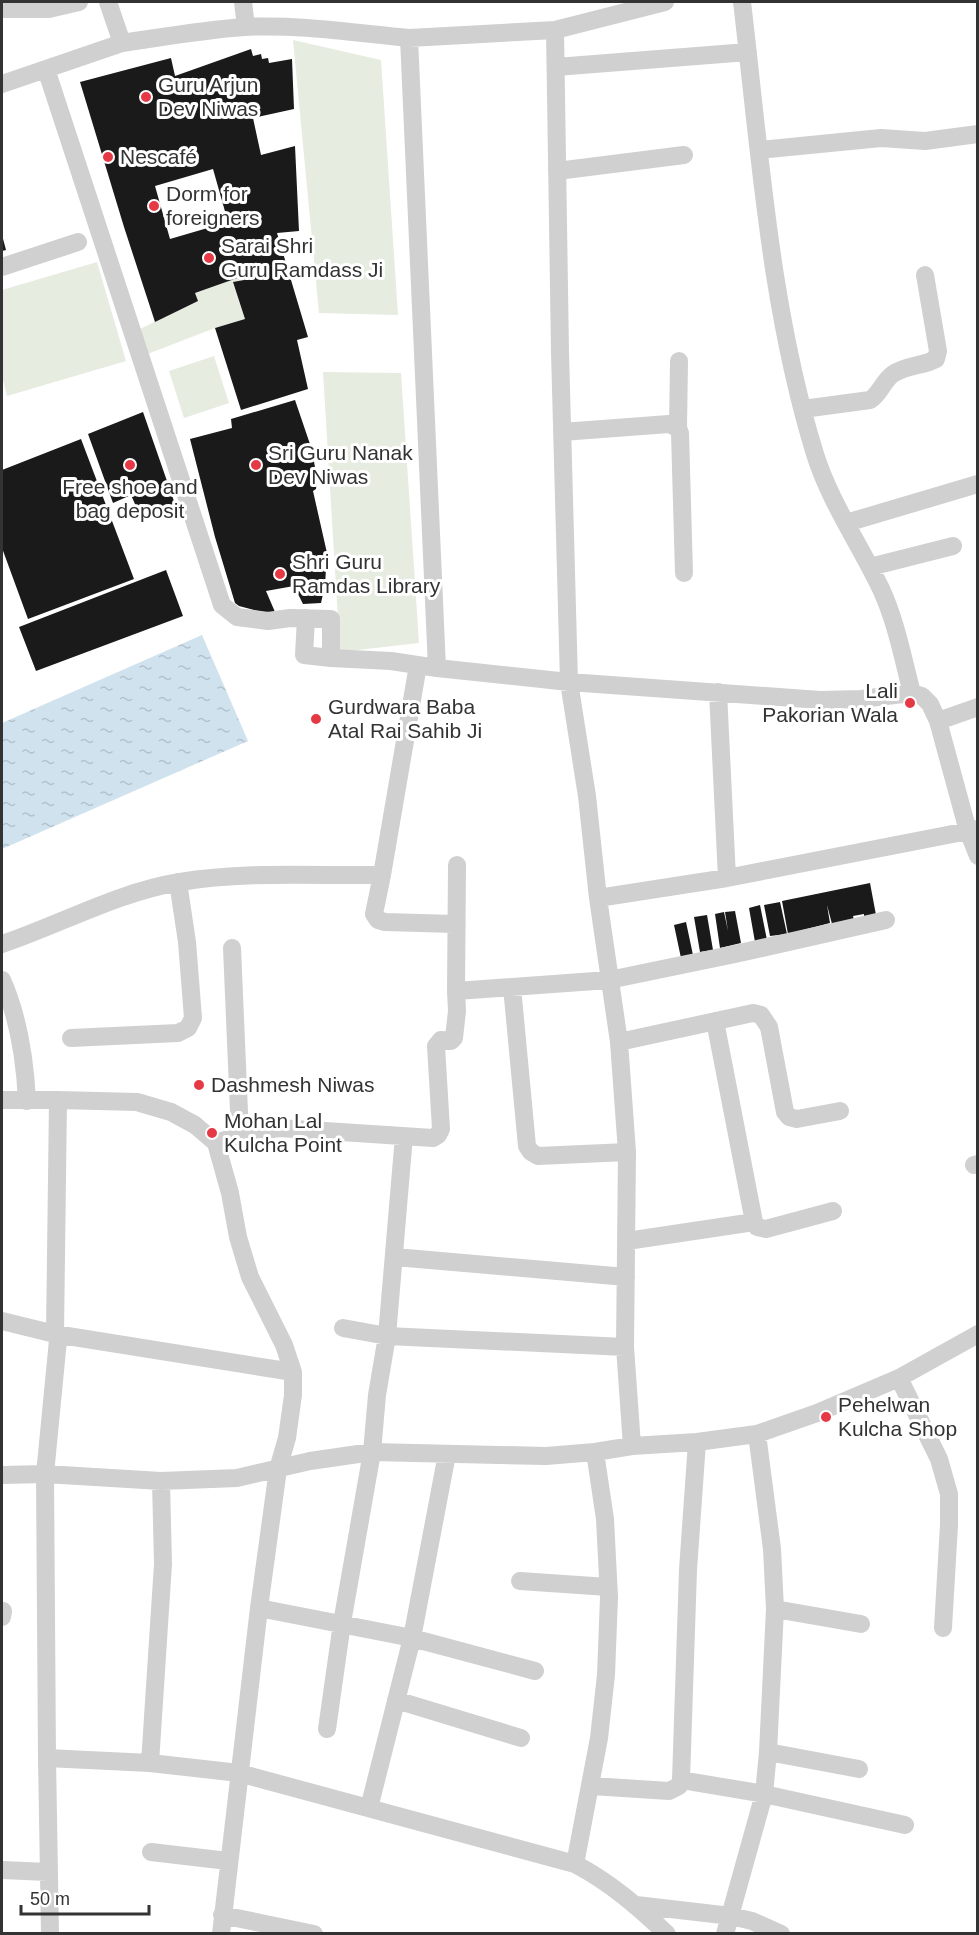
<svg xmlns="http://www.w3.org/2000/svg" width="979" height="1935" font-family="Arial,sans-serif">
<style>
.garden{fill:#e6ecdf}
.water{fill:url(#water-ripples)}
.building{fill:#1a1a1a;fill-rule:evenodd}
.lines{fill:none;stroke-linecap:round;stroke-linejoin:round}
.street{stroke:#d0d0d0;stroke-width:18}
.poi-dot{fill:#e63946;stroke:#fff;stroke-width:2}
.labels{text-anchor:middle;stroke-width:6;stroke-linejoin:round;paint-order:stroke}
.poi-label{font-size:21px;fill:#333;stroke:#fff;text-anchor:start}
</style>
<defs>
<pattern id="water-ripples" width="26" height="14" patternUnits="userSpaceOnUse" patternTransform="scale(1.5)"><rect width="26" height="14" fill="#cfe2ee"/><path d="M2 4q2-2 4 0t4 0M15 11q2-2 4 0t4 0" fill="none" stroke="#b2c2cd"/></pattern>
</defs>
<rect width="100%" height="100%" fill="#fff"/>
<path class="garden" d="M293,40L381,60L398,315L319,313Z
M97,262L126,361L7,396L2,376V290Z
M243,276L244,280L233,283L245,319L215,328L145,355L136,331L197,301L195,293Z
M214,356L229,403L184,418L169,371Z
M323,372L401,373L419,643L340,652Z"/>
<path class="water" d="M202,635L248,741L2,849V723Z"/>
<path class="building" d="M251,49L253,56L261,54L262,59L268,58L269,63L292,59L294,109L253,118L261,155L295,146L299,231L277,233L308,337L297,340L308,389L241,410L215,328L245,319L233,282L244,280L243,276L195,293L198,301L155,322L124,227L80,82L171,58L175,76ZM213,169L228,222L170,239L155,186Z
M2,235L6,250L2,251Z
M295,400L312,450L317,479L316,489L313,491L327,553L325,585L321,603L303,604L294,586L266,591L275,612L265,613L239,606L235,603L215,537L190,439L232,428L231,419Z
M143,412L175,504L142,520L131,495L113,503L88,434Z
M81,439L134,579L28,619L2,548V470Z
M166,570L183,616L36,671L19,627Z
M870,883L876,915L864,917V914L853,916L854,920L832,924L827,905L830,923L788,934L782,901Z
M780,902L787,934L770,936L764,905Z
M760,905L767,940L755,942L749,908Z
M735,911L741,943L720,948L715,914L724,912L728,931L725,912Z
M707,915L713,950L700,952L694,917Z
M686,922L693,955L681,958L674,925Z"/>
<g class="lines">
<path class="street" d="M108,2L122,43C163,37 203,30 244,27C299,24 355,33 409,38
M243,2L246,27
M665,2L555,30L409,38L437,668L569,682L820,700L861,699L912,693L922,696L930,704L938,721L978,707
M742,2C760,153 770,308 815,454C830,502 859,543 881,589C896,621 903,659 912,693
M2,9H49L79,2
M556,67L748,52
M46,69L222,605L237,617L268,621L290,618L331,619V658L391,661L437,668
M2,84L122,43
M759,150L881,138L925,141L978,134
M557,171L684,155
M2,267L78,242
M803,409L870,400C880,394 883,381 893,374C906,365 923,366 936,359L938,351L925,275
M678,428L679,361
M562,432L669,424L678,428L680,433L684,573
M846,523L978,484
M870,567L953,546
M306,618L304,655L331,658
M718,692L727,878
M938,721L968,831L978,856
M457,865L456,991L609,980L735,954L886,920
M382,875L374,914L378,920L385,922L455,924
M598,898L727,878L978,829
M2,944C61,924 118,892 180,882C246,871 315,876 382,875L418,665
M232,948L240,1135
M2,980C19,1018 25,1059 27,1101
M512,987L527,1146L531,1152L538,1156L627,1152
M71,1038L178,1033L188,1028L193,1018L187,942L178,882
M619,1042L753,1013L761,1015L769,1027L785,1112L789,1117L797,1119L840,1111
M2,1100H58L55,1334L58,1340L45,1474L47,1758L50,1934
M58,1100L137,1102L171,1112L195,1125L216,1143L230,1193L238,1237L250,1277L284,1345L293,1372
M216,1143L240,1135L279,1128L433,1138L438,1135L441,1129L436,1046L441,1040L451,1041L454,1038L457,1011L456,991
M974,1165L978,1164
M754,1222L757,1227L766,1229L833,1211
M627,1241L754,1222L715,1021
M395,1257L626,1277
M2,1321L55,1334L293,1372V1395L287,1438L278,1469L259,1608L221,1934
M343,1328L387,1336L625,1347
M899,1378L939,1459L949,1494V1525L943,1628
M632,1446L697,1442L757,1434L817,1413L899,1378L978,1334
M595,1452L605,1519L609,1597L606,1675L599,1738L575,1864C611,1883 637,1906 667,1934
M2,1475L45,1474L161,1481L237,1478L310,1461L372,1452L546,1456L595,1452L632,1446L625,1347L627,1152L619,1042L598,898L587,796L569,682L560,352L555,30
M520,1581L608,1587
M259,1608L412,1638L447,1454
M775,1609L861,1624
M2,1617L3,1611
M396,1700L521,1738
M327,1729L342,1623L372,1452L377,1395L387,1336L404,1136
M768,1752L859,1769
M47,1758L150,1763L239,1773L575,1864
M150,1763L163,1564L161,1481
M681,1780L688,1570L697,1442
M592,1786L669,1791L679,1786L681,1780L764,1794L905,1825
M369,1808L412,1638L535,1671
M151,1852L228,1861
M2,1870L48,1872
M636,1905L731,1916L752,1921L781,1934
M222,1915L314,1934
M725,1934L764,1794L768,1752L775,1609L772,1549L757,1434"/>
</g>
<g class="poi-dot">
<circle cx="146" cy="97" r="6"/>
<circle cx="108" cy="157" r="6"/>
<circle cx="154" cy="206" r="6"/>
<circle cx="209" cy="258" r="6"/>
<circle cx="130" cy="465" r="6"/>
<circle cx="256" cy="465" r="6"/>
<circle cx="280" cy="574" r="6"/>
<circle cx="910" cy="703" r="6"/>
<circle cx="316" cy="719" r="6"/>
<circle cx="199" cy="1085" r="6"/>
<circle cx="212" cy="1133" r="6"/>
<circle cx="826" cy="1417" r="6"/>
</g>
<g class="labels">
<g class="poi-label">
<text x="158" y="92">Guru Arjun<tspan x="158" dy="24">Dev Niwas</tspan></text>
<text x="120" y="164">Nescafé</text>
<text x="166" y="201">Dorm for<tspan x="166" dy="24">foreigners</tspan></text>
<text x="221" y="253">Sarai Shri<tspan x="221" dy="24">Guru Ramdass Ji</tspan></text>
<text x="268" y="460">Sri Guru Nanak<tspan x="268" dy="24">Dev Niwas</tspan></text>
<text x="130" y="494" text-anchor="middle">Free shoe and<tspan x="130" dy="24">bag deposit</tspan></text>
<text x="292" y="569">Shri Guru<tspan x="292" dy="24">Ramdas Library</tspan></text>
<text x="898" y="698" text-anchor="end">Lali<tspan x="898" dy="24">Pakorian Wala</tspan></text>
<text x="328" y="714">Gurdwara Baba<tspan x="328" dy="24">Atal Rai Sahib Ji</tspan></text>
<text x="211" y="1092">Dashmesh Niwas</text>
<text x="224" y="1128">Mohan Lal<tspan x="224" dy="24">Kulcha Point</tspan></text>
<text x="838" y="1412">Pehelwan<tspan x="838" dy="24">Kulcha Shop</tspan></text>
</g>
</g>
<rect width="979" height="1935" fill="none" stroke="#333333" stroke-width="6"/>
<path d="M21 1905v9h128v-9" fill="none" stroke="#333333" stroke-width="3"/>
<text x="30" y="1905" font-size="18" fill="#333333" stroke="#ffffff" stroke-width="4.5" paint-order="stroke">50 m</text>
</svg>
